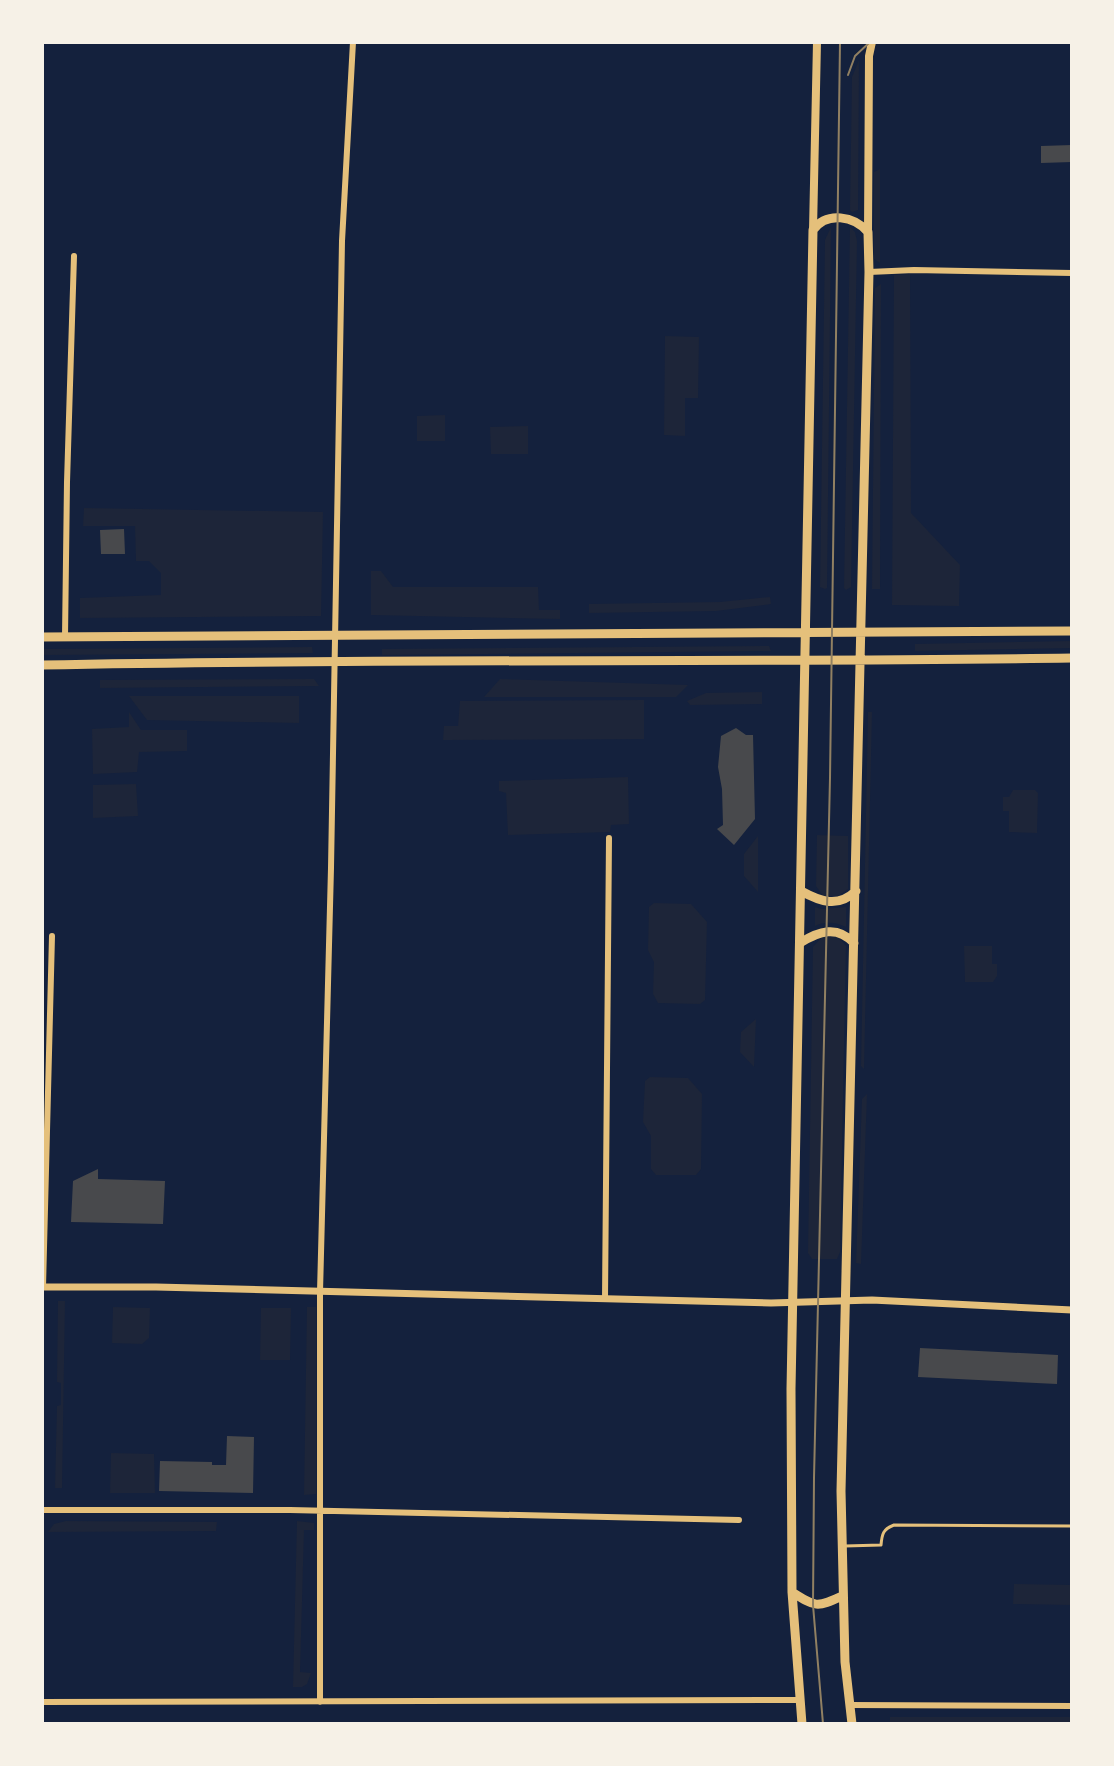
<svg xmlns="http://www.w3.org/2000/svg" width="1114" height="1766" font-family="Georgia,serif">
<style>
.green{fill:#1d2539}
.building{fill:#48494c}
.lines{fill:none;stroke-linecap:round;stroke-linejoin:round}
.service{stroke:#e5c07b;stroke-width:3}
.minor{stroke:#e5c07b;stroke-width:6}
.tertiary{stroke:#e5c07b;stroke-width:7}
.secondary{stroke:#e5c07b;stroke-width:8}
.primary{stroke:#e5c07b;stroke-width:9}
.tram{stroke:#918062;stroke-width:2}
</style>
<rect width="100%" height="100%" fill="#14213d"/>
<path class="green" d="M859,60L858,210L852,212L850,210L852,77Z
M880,169V263L874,259V172Z
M831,227L827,588L825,589L820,587L825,240Z
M850,227L855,232L857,241L851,587L846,590L844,588Z
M910,274L911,513L960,565L959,606L892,605L894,275Z
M881,284L880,589H872L875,288Z
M665,336L699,337L698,398H685V436L664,435Z
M445,415V441H417V416Z
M528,426V454H491L490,427Z
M84,508L323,512L321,616L80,618V598L161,595V573L149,561H136L135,526H83Z
M371,571H381L393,587H538L539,610H560V619L371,615Z
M770,597L771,604L716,611L589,613V604L720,602Z
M1072,641V648L915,651V644Z
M769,646L771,651L382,655V649Z
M312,647L313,653L42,655V649Z
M314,679L319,686L100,688V680Z
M500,679L688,685L676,697H484Z
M762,692V704L690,705L687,701L706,693Z
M129,696H299V723L147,720Z
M644,700V739L443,740L444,726H458L460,701Z
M129,712L141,730H187V751L139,752L137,772L93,774L92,729L129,727Z
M868,712H872L864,1069L861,1066Z
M628,777L629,824L611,825L610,832L508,835L506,793L499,791V781Z
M136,784L138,816L93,818V785Z
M1013,790H1035L1038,793L1037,833L1009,832V811H1003V797H1009Z
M817,835L848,836V889L838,896H823L816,886Z
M758,836V892L744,876V854Z
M654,903L691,904L707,922L705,1000L700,1004L658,1003L653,994L654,962L648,950L649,907Z
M815,907L822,909L846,907V927C836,922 825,921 815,926Z
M823,936L838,937L846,946L840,1252L837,1259H812L808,1253L813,947Z
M964,946H992V964H997V976L993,982H965Z
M756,1019L754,1067L740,1052L741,1032Z
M650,1077L688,1078L702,1094L701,1169L696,1175H656L651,1169V1136L643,1122L645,1081Z
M867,1094L861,1264L856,1263L862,1099Z
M58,1301H65L62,1488H55L57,1406L61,1405V1383L57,1382Z
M113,1307L150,1308L149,1338L142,1344L112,1343Z
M307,1307H316V1494L304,1495Z
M261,1308H291L290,1360H260Z
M111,1453L154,1454L155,1493H110Z
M66,1521L217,1522L216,1531L48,1532L54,1524Z
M297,1521L314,1523V1530H304L300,1672L311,1673L307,1684L302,1687H293Z
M1014,1584L1072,1585V1605L1013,1604Z
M890,1717H1072V1724H890Z"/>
<path class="building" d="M1072,145V162L1041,163V146Z
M124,529L125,554H101L100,530Z
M736,728L746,735H753L755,819L734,845L717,829L723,825L722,789L718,767L721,736Z
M98,1169V1179L165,1181L163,1224L71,1222L73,1181Z
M920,1348L1058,1355L1057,1384L918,1377Z
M227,1436L254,1437L253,1493L159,1491L160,1461L212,1462V1465H226Z"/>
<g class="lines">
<path class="service" d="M845,1546L881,1545C882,1534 883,1529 894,1525L1072,1526"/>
<path class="minor" d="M869,272L914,270L1072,273
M65,637L67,482L74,256
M43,1287L52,936
M605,1299L609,838
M42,1510H290L739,1520
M42,1702L798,1700
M320,1702V1292L331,868L342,241L353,42
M849,1705L1072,1706"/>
<path class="tertiary" d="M42,1287H156L771,1303L872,1300L1072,1310"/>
<path class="secondary" d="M813,230L817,42
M868,232L869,56L872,42"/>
<path class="primary" d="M42,637L1072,631
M42,665C385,658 729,663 1072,658
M801,891C821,902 838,908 856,891
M800,943C819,931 837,925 854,943
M792,1592C815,1607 817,1608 842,1596
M802,1724L792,1592L791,1389L813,230C827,211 854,216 868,232L869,272L841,1491L845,1662L852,1724"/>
<path class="tram" d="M848,75L855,56L870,42
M823,1724L813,1605L814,1478L830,778L840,42"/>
</g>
<rect width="1114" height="1766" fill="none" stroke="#f6f1e7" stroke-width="88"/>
</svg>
